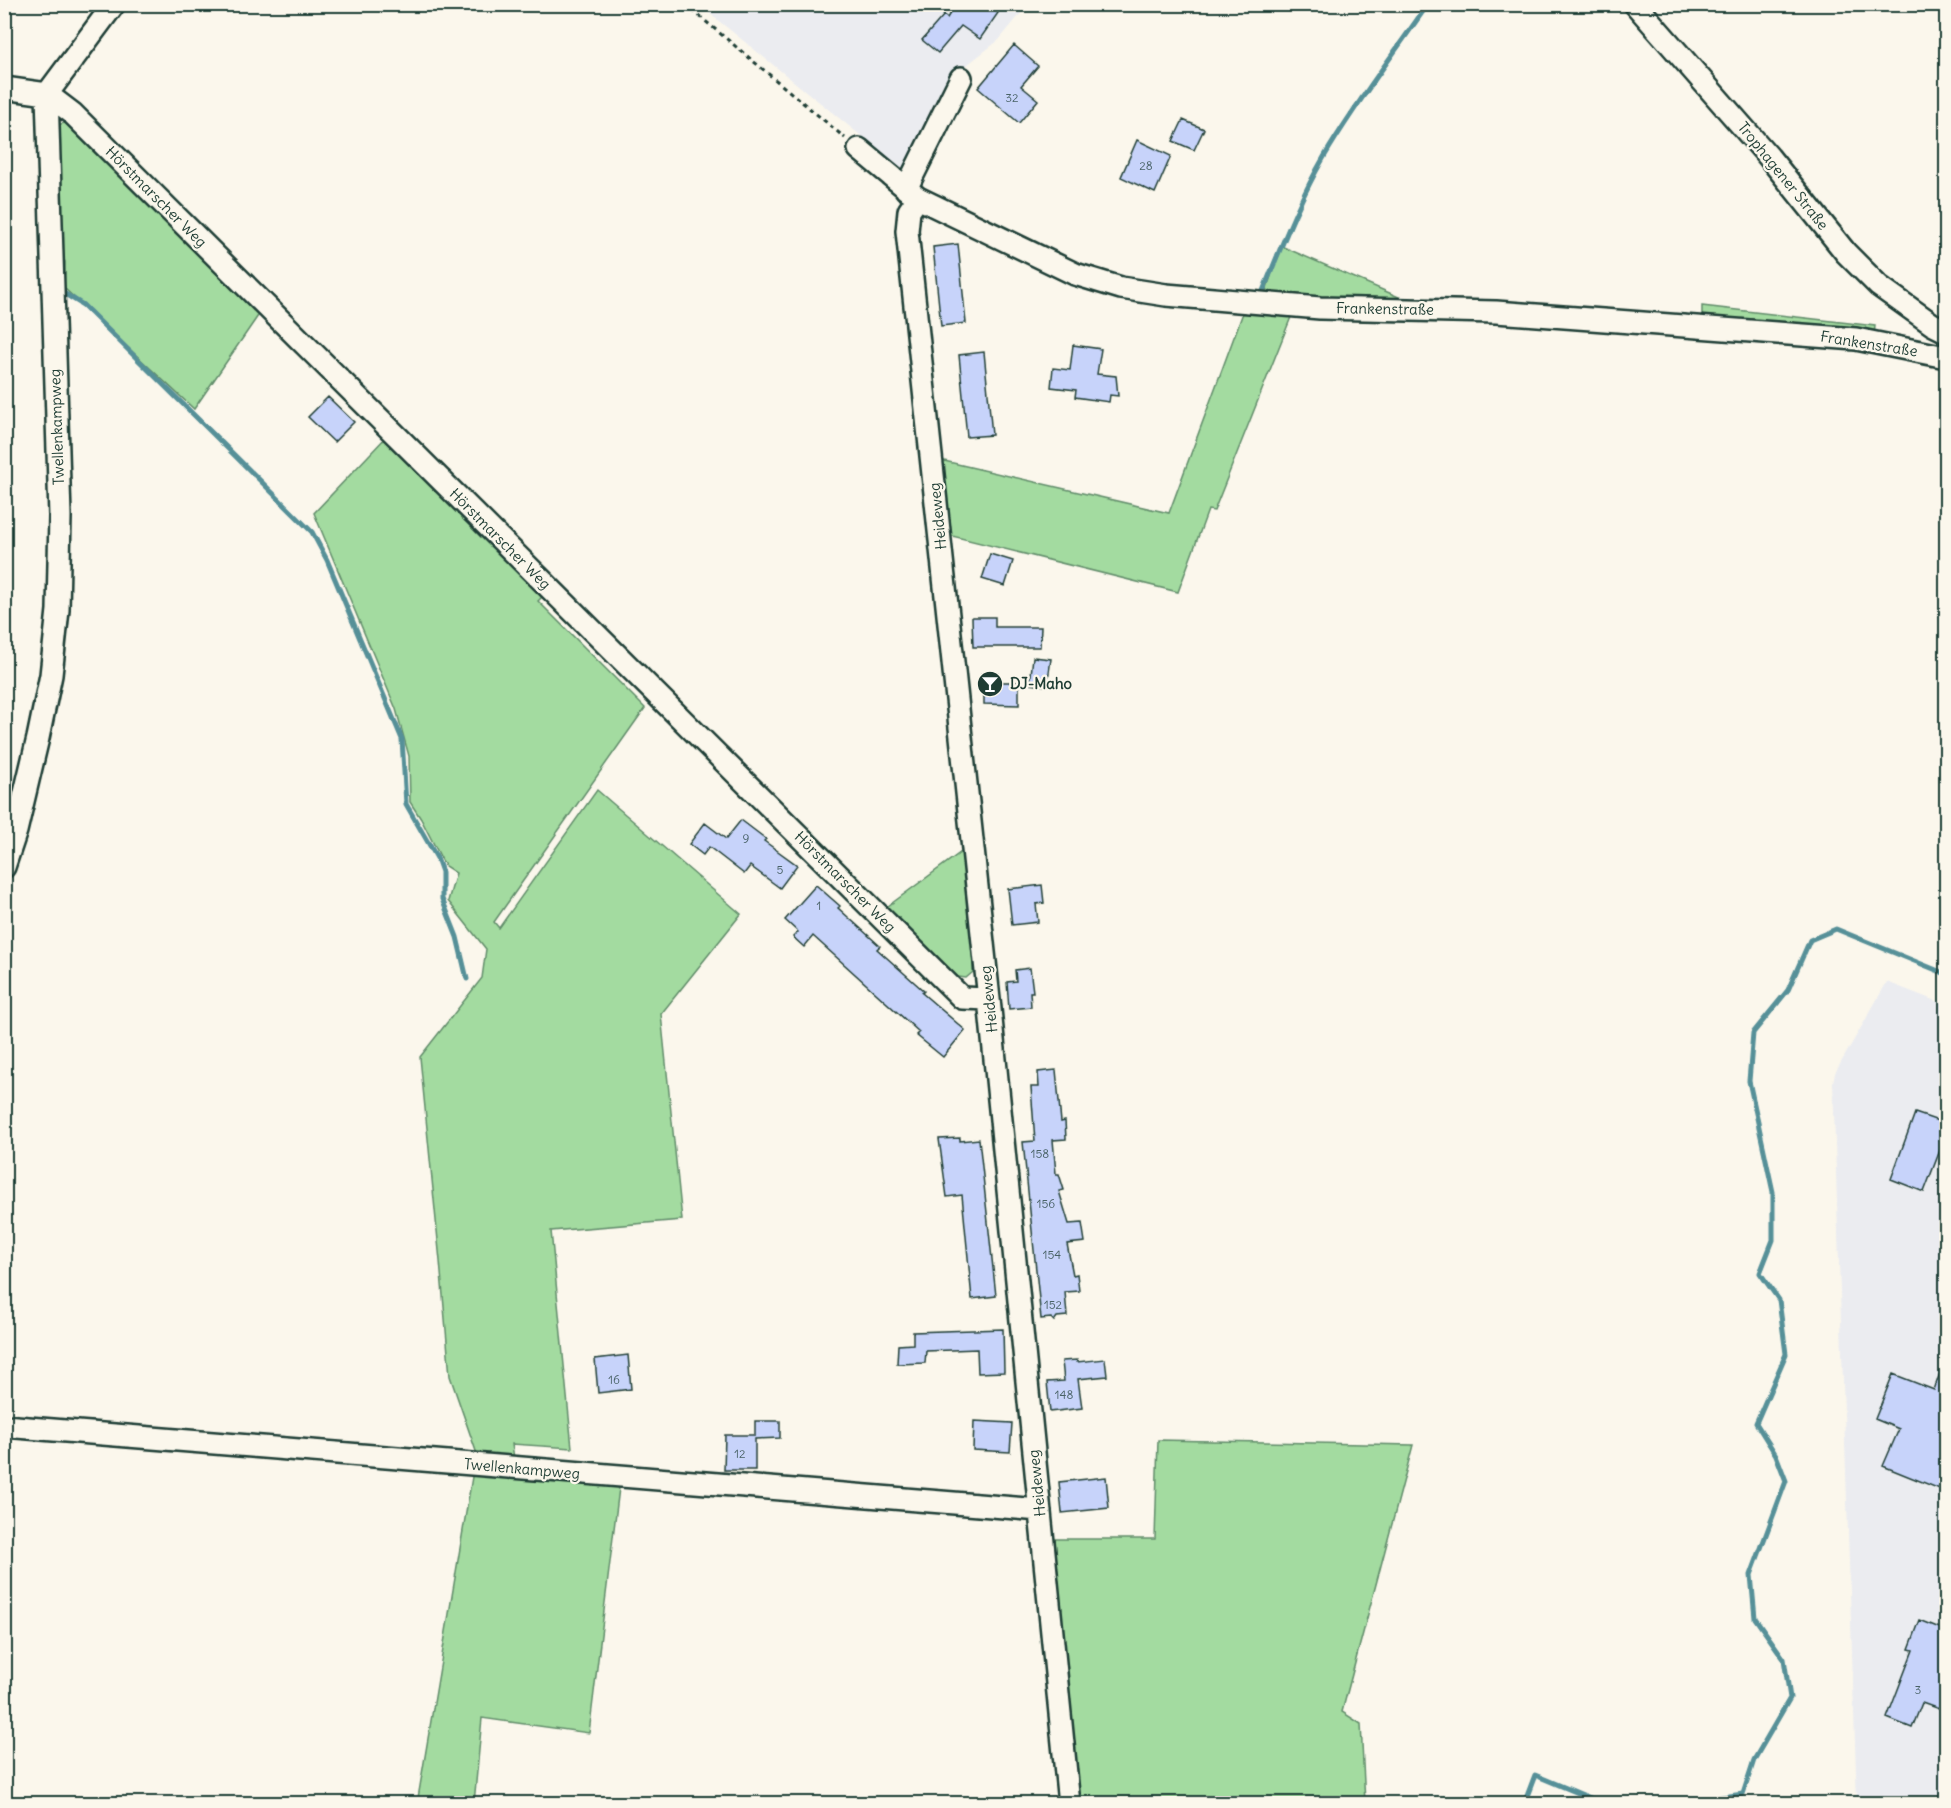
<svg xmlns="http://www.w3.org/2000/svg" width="1951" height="1808" font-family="Delius,sans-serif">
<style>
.built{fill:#ebecf0}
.green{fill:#a3dba0;stroke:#618c6a;stroke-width:1.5}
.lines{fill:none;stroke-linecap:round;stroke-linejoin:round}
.stream{stroke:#579098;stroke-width:5}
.building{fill:#c7d3fa;stroke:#1f3d34;stroke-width:1.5}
.minor-casing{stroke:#1f3d34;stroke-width:26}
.path{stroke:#1f3d34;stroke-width:3;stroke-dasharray:4.5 4.5;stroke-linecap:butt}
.minor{stroke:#fbf7ec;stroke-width:21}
.labels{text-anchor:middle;stroke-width:4.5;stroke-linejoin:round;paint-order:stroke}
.number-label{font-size:12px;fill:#496266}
.street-label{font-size:15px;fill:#1f3d34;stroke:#fbf7ec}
.poi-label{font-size:15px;font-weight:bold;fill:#1f3d34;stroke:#fbf7ec;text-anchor:start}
</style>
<rect width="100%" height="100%" fill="#fbf7ec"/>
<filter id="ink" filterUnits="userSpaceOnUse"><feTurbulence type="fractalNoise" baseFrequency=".0167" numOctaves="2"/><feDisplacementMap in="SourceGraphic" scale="12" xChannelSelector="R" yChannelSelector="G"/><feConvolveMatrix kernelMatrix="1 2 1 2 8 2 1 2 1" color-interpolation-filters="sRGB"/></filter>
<g filter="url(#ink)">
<path class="built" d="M699,5H1028L999,40L954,75L906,172Z
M1887,982L1946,1005V1803H1857L1833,1082L1835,1073Z"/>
<path class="green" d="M68,122L262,310L194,409L64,288L65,262L59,248L57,125Z
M1281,246L1408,301L1265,294Z
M1702,306L1875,326L1874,336L1702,321Z
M1244,310L1293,312L1214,511L1208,510L1178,592L948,535L940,460L1169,513Z
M387,436L546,593L538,601L645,708L494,922L499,928L597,790L741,914L661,1014L682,1220L551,1231L572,1448L512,1444L514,1459L478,1457L450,1376L440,1261L420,1057L482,978L486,949L448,901L456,873L445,866L421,819L410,802L409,756L396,709L314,513Z
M964,850L973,960V972L966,978L950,976L884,909Z
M1158,1440L1413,1445L1342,1712L1361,1724L1365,1803H1080L1054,1539H1155Z
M473,1471L620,1480L589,1733L482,1718L474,1803L417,1804Z"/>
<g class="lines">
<path class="stream" d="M62,288V292L83,305L312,532L327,560L402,739L406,804L437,858L442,872V899L457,937L467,979
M1263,291C1282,245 1299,200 1324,157C1355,104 1393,55 1428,4
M1524,1804L1535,1775L1595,1800L1655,1804
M1674,1804L1743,1794L1754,1760L1790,1698L1784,1659L1755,1618L1751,1575L1786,1481L1776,1455L1756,1423L1786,1354L1779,1300L1760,1273L1773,1240V1192L1749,1081L1753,1033L1788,990L1810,940L1836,929L1946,974"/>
</g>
<path class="building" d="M956,4H986L998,13L980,39L961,26L938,53L922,40L944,15L947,18Z
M1014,45L1038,66L1021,86L1038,100L1019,123L978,88Z
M1183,120L1204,129L1194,150L1173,141Z
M1137,140L1171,156L1155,193L1121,177Z
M958,244L966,323L941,326L933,247Z
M1073,345L1101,349L1097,374L1116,376L1118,396L1110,395L1109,402L1075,397L1076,390L1051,387L1053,368L1070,370Z
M984,352L992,435L967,437L959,355Z
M328,397L354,422L334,442L308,417Z
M990,554L1013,561L1005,586L982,579Z
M972,617H995V627H1041L1040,647H973Z
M1033,657L1051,659L1047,686L1030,684Z
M984,682H1019V705L984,704Z
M741,820L766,839L764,841L797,865L780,888L750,866L744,874L709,847L703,855L689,844L705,823L726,839Z
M816,885L840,906L838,908L880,946L877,949L924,991L922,993L965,1030L943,1057L916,1035L919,1032L813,936L804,947L793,937L798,932L785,920Z
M1042,885L1044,903L1036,904L1038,922L1012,925L1008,889Z
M1030,968L1033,992H1030L1031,1007L1009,1009L1007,982L1016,981L1015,970Z
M1056,1070L1061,1122L1065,1121L1066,1139L1053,1140L1056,1174H1059L1064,1190L1059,1191L1069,1224L1082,1223L1085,1242L1067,1244L1073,1275L1077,1274L1079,1291L1065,1292L1067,1316L1057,1317L1054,1321L1051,1318L1041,1319L1023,1142L1035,1141L1031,1087H1039L1038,1072Z
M1915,1113L1947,1124V1132L1924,1192L1891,1179Z
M960,1138V1141L979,1139L996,1296L972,1299L962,1195L947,1197L939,1139Z
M1003,1329L1004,1372L978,1373L977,1349L926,1351L925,1363L897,1364L898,1345L913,1344V1332Z
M628,1355L631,1389L598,1393L595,1359Z
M1105,1359L1107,1376L1078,1379L1082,1408L1050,1412L1047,1382L1064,1381L1062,1361L1077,1360V1362Z
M1945,1359L1947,1360V1492L1883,1466L1899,1429L1875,1419L1893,1374L1934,1390Z
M755,1421H780V1438L755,1439V1470H724L725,1435H755Z
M974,1421L1012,1423L1010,1452L973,1450Z
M1106,1477L1109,1508L1062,1513L1059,1482Z
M1920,1620L1947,1631V1712L1922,1703L1912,1728L1887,1718L1913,1650L1909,1649Z"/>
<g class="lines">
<g class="minor-casing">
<path id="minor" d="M1635,4L1769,157L1846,253L1879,286L1932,324L1946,331
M4,88L47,94L72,113L962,998L989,999
M859,149L918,198L1075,274L1121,288L1166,295L1320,308L1496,312L1856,339L1946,357
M906,189L961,78
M918,198L909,211L907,231L989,999L1069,1804
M4,867L16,831L38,738L51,675L58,610L60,516L47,94L114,4
M4,1426L1040,1510"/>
</g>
<path class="path" d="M685,4L845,138"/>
<use href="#minor" class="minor"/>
</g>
</g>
<defs>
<g id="bar-disc" transform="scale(1.35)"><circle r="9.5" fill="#1f3d34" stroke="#fbf7ec"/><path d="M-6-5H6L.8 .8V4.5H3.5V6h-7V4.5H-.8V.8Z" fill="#fff"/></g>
</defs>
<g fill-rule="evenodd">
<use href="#bar-disc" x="990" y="684"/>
</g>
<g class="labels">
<g class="number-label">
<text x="1012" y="102">32</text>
<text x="1146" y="170">28</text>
<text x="746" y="843">9</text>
<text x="780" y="874">5</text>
<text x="819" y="910">1</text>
<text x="1040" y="1158">158</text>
<text x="1046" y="1208">156</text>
<text x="1052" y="1259">154</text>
<text x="1053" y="1309">152</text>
<text x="614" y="1384">16</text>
<text x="1064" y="1399">148</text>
<text x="740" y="1458">12</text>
<text x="1918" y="1694">3</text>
</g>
<g class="street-label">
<text transform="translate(1783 176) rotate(51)" y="5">Trophagener Straße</text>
<text transform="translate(156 197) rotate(45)" y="5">Hörstmarscher Weg</text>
<text transform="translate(1385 309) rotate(1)" y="5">Frankenstraße</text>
<text transform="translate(1869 344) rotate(9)" y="5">Frankenstraße</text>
<text transform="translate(57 427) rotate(-92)" y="5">Twellenkampweg</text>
<text transform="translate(938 516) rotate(-96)" y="5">Heideweg</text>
<text transform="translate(500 539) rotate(45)" y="5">Hörstmarscher Weg</text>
<text transform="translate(845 882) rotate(45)" y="5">Hörstmarscher Weg</text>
<text transform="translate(989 999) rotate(-96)" y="5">Heideweg</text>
<text transform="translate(522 1469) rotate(5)" y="5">Twellenkampweg</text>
<text transform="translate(1037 1483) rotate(-96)" y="5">Heideweg</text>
</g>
<g class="poi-label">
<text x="1010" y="689">DJ-Maho</text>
</g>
</g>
<rect width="1951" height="1808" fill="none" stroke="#fbf7ec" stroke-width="24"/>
<rect x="12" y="12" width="1927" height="1784" fill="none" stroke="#1f3d34" stroke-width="2" filter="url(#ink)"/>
</svg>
